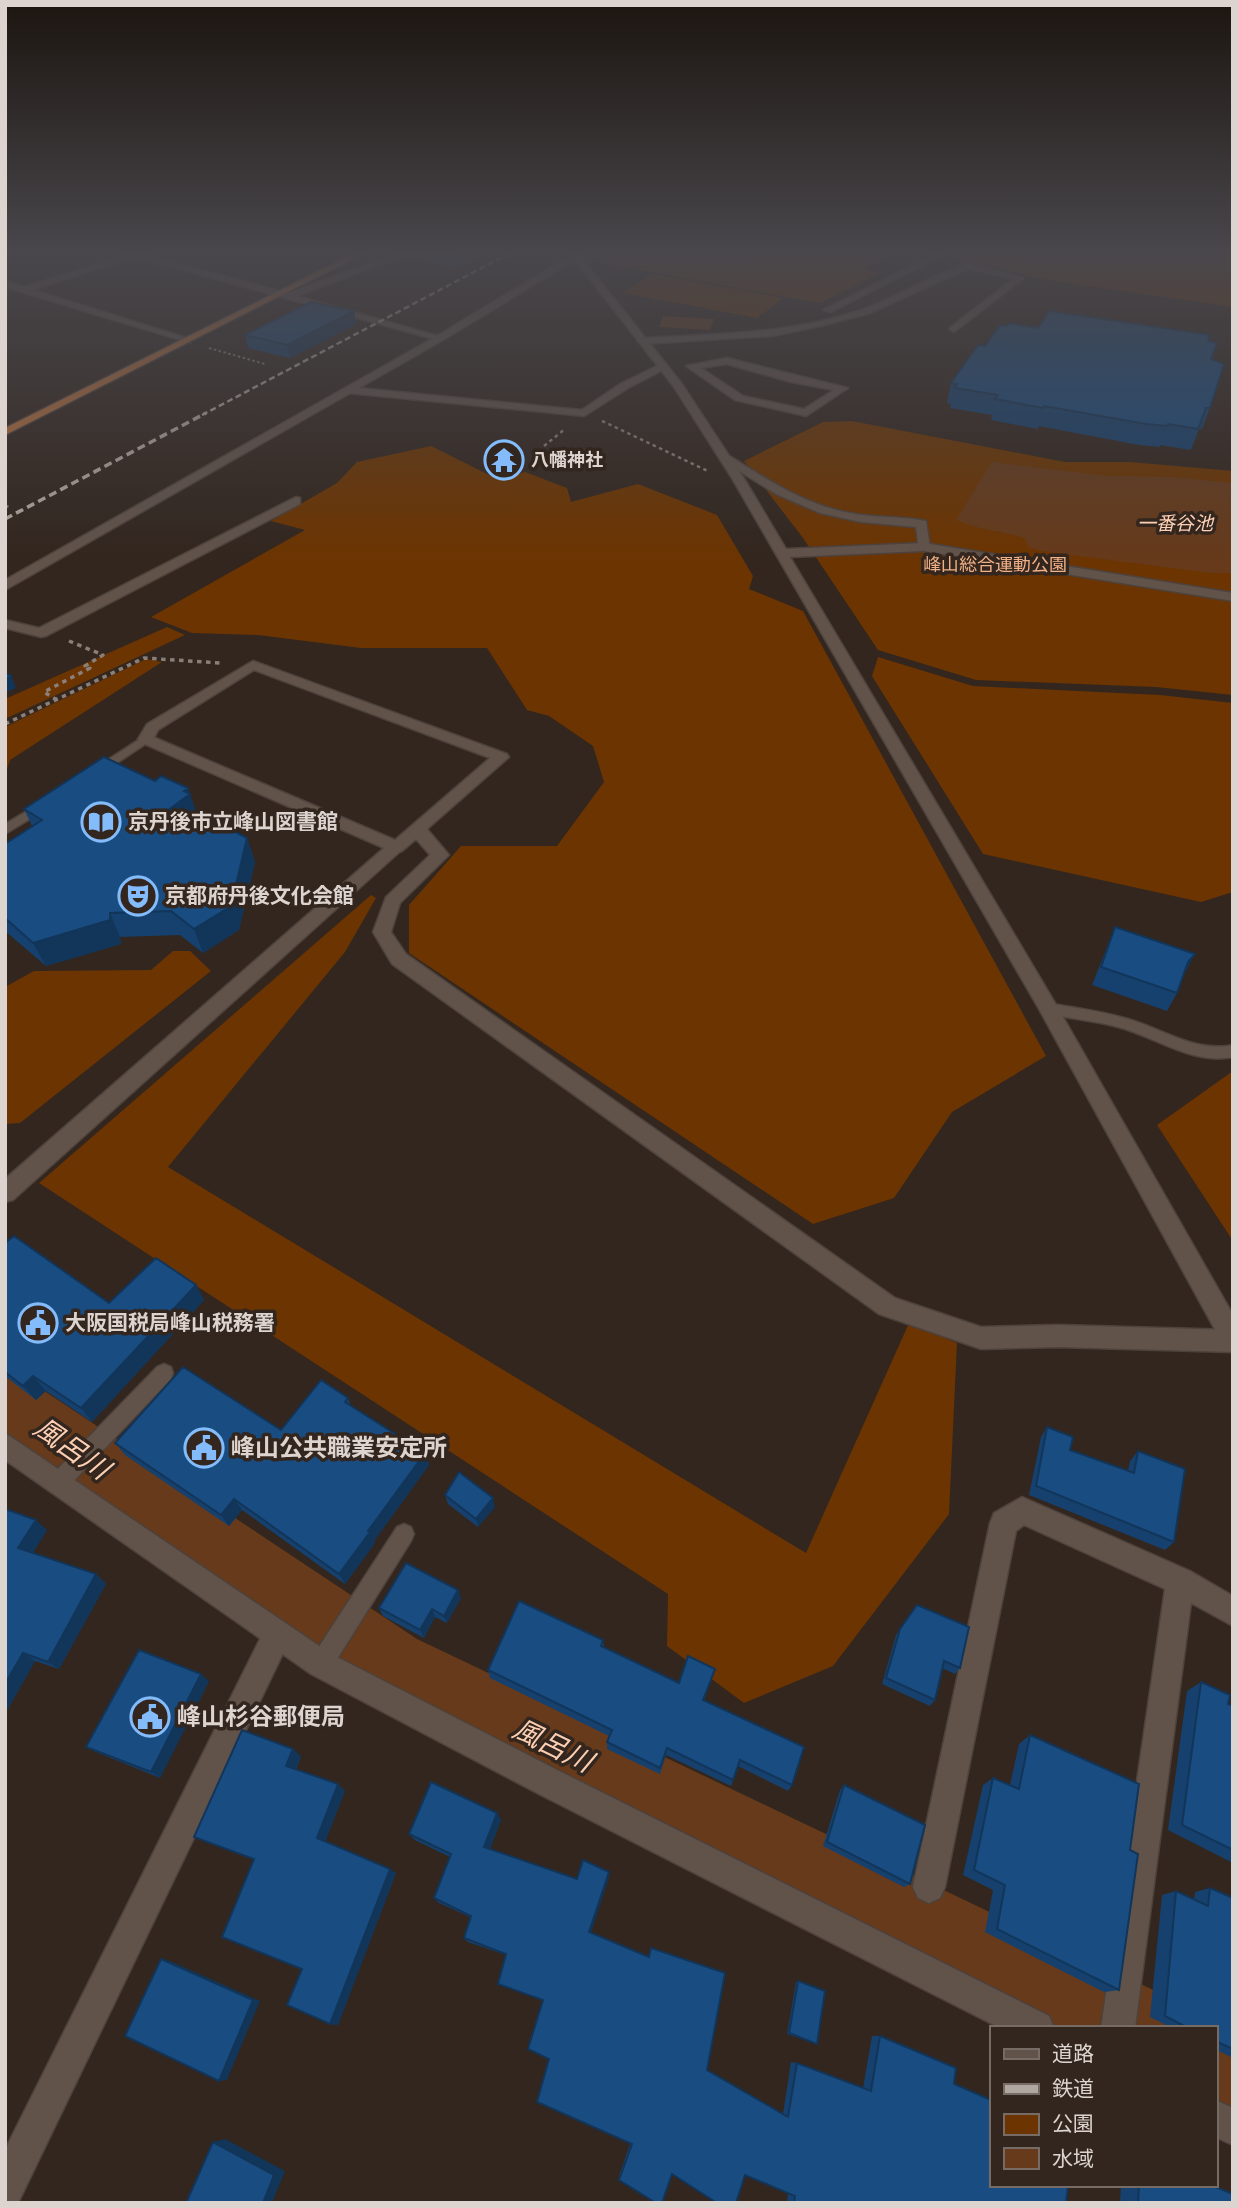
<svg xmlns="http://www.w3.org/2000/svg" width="1238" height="2208" font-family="'Fira Sans Condensed','Noto Sans JP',sans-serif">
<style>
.green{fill:#6c3400}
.water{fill:#663a1a}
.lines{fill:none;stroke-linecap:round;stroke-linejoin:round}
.river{fill:#663a1a;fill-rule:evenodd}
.service-casing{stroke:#4d423c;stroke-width:3}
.minor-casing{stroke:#4d423c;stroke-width:3}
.tertiary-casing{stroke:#4d423c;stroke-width:3}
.trunk-casing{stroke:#4d423c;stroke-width:3}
.path-far2{stroke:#8a7f79;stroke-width:2;stroke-dasharray:2.5 2.5;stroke-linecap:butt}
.path-far1{stroke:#8a7f79;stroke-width:2.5;stroke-dasharray:3.5 3.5;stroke-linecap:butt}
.path{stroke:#8a7f79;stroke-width:3.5;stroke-dasharray:4.5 4.5;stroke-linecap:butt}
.service{fill:#61534a;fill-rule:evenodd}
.minor{fill:#61534a;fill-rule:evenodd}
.tertiary{fill:#61534a;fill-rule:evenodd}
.trunk{fill:#b56f3c;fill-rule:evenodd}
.rail-far1{stroke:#b1a7a1;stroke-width:2.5;stroke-dasharray:6 3.5;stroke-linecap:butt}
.rail{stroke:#b1a7a1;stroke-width:3.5;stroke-dasharray:8 4.5;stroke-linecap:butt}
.wall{fill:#16416e}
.shaded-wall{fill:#12355a}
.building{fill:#194c80;stroke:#12355a;stroke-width:2}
.labels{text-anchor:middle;stroke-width:7;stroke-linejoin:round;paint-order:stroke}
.far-poi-label{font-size:18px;font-weight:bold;fill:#ddd4cf;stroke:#32261e;text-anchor:start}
.far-park-label{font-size:18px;fill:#f1b085;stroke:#32261e}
.far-water-label{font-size:19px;font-style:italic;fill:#fccfb3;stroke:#32261e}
.poi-label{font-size:21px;font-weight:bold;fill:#ddd4cf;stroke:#32261e;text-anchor:start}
.near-poi-label{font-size:24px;font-weight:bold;fill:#ddd4cf;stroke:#32261e;text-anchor:start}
.near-water-label{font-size:28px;font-style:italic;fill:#fccfb3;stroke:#32261e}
</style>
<rect width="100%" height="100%" fill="#32261e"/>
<path class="green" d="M603,252H895L863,269L880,273L820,303L602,263L596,257Z
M959,252H1233V307L1054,281L950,257Z
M652,274L784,298L757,318L623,293Z
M852,421L1065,462H1130L1233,471V695L1156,687L976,680L878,650L803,538L744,461L823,422Z
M431,446L499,480L525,472L567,488L571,502L638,484L717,515L753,576L749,589L803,611L1046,1056L952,1112L894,1198L813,1224L409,953V905L461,846H557L604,782L593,746L549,716L527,710L487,648H361L258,635L192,633L151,617L305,530L271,521L337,483L357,462Z
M167,627L185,635L5,719V699Z
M878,657L973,686L1160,695L1233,703V892L1201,902L983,854L872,676Z
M146,659L162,662L10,760L5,775V727Z
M371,895L376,898L345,952L168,1167L806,1553L909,1323L957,1343L949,1514L833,1666L744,1703L667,1646L668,1594L39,1183Z
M173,951H190L211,971L20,1123L5,1124V987L34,971L151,970Z
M1233,1071V1241L1157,1125Z"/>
<path class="water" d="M663,316L714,319L710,330L659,327Z
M992,462L1107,476L1171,477L1233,483V573H1211L1041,551L1028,547L1025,538C1002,531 979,530 956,520Z"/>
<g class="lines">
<path class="river" d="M5,1371L28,1380L417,1639L1168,1997L1181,2028H1041L363,1693L233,1603L5,1440Z
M1215,2022L1233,2029V2121L1215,2114V2028H1200Z"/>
<g class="service-casing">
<path id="service" d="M146,735L150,737V741L99,775H91L89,772Z
M44,801L48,802V808L5,834V824Z
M1048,1003C1075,1008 1102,1011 1128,1019C1163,1029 1196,1053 1233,1045V1057C1192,1065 1156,1037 1118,1027C1093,1020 1067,1019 1043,1012L1041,1008Z
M164,1364L171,1367L173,1373L171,1379L65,1490L58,1493L51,1490L48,1483L51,1476L157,1367Z
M404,1524L411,1527L414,1534L411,1541L329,1672L321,1675L313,1672L310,1664L313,1656L397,1527Z"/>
</g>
<g class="minor-casing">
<path id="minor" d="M121,252H143V254L287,293L402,252H413L297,296L445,338L437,340L135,257L33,290L190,339V343L5,287V281L24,287L126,255Z
M939,252H949L831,312L823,310Z
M967,263L1024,278L954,332L949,329L951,327L1013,279L968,269L870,313L821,326L773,336L642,344L637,341L642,338C716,334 793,334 864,309C899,296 932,275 967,263Z
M727,358L848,388L806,416L735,400L686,366ZM727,364L791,382L834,390L804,409L743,396L701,368Z
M663,363L668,366L667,368L628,388L584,416L348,393L343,390L348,387L582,410L620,384Z
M720,455H728C766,479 805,505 850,513C875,518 902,516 926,521L930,547L929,550H919L916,527L861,522L820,513L776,494L720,459Z
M296,497L300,498V504L46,636L41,637L5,628V620L39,628Z
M253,661L507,754L509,757L427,829L449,855L400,903L391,932L406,954L895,1298L981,1327L1058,1325L1233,1330V1352L1058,1347L981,1349L879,1314L392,964L373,932L386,897L430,855L416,839L402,851L396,853L387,847L490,758L254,670L158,730L152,742H140L138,739L147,724Z
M1022,1497L1190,1571L1233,1596V1626L1191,1603L1135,2028H1101L1165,1589L1024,1525L1016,1531L945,1887L940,1898L929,1903L918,1898L913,1887L990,1523L994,1513Z
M277,1621L287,1625L291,1635L287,1645L18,2203H5V2150L267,1625Z"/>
</g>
<g class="tertiary-casing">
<path id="tertiary" d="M569,252H587L581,257L682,384L745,480L786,549L924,543L1233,593V601L924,551L790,557L1055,1003L1233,1315V1349L1224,1346L1039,1009L733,480L674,387L575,260L443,340L5,590V580L437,336L571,255Z
M146,734L402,843L405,847L13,1200L5,1202V1179L384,848L140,742L138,739L140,736Z
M5,1433L331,1654L561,1772L1049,2016L1054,2028H1000L539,1794L311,1674L5,1460Z
M1215,2100L1233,2108V2145L1215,2137Z"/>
</g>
<g class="trunk-casing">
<path id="trunk" d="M357,252H367L5,435V428Z"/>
</g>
<path class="path-far2" d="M209,348L265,364"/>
<path class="path-far1" d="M602,421L708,471
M544,446L565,429
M5,506L10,507"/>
<path class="path" d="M57,700L44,692L90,668L85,666L103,655L69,641
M5,724L144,658L220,663"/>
<use href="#service" class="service"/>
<use href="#minor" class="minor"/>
<use href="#tertiary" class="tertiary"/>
<use href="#trunk" class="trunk"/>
<path class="rail-far1" d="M202,415L512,252"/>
<path class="rail" d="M5,519L206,413"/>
</g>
<path class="wall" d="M409,252H492L454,268L409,256Z
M909,252H929L924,254Z
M354,311L356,324L290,358L248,348L245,335Z
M1007,326L1208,341L1211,359L1210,408L1202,429H1199L1191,450L1160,445V447L1139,445L1039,426L1038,429L991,420L992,415L950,408L951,404L947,403L951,383L985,346Z
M155,781L188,788L198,818L190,824H206L208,830L247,838L255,862L239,930L203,953L180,935L120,937L121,944L46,966L5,931V844L32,826L24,809Z
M1115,927L1195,954L1184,974L1177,993L1167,1011L1092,985Z
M5,1243L109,1303L196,1285L204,1300L92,1422L46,1391L36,1400L5,1376Z
M348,1398L351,1406L425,1453L429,1465L374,1541L375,1543L345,1584L242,1510L229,1526L125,1455L115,1443L281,1430Z
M1047,1427L1070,1450L1128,1471L1130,1461L1138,1451L1174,1542L1165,1550L1029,1495L1041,1437Z
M445,1495L495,1507L478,1527L448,1504Z
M5,1509L47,1530L32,1553L96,1574L106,1584L59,1669L35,1661L5,1714Z
M458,1590L461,1598L447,1623L435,1617L424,1638L383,1616L379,1608Z
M917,1605L960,1668L955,1674L942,1668L935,1700L930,1706L882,1684L896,1635Z
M603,1640L604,1647L679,1683L715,1669L704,1701L792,1785L788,1791L738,1766L731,1786L666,1755L660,1774L607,1749V1742L609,1736L490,1678L488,1670Z
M209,1681L160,1778L96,1752L86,1747Z
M1201,1682L1228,1704L1233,1706V1863L1168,1830L1187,1691Z
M1030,1735L1130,1850L1119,1990L1104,1992L985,1932L993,1890L963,1875L983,1785L993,1778L1010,1785L1019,1744Z
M301,1756L296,1770L345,1791L325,1842L396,1873L338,2025L330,2024L302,1969L254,1860L205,1842L194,1837Z
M844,1785L910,1884L904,1887L823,1846L840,1790Z
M497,1813L501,1820L490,1849L577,1879L609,1872V1877L590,1933L707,2070L783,2114L791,2062L797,2063L863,2088L872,2036H880L954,2084L1066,2203H787L788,2193L745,2175L672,2174L619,2180V2176L630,2144L549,2059L543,2000L498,1984L506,1955L468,1942L464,1938L470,1917L439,1903L434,1898L450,1857L415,1840L409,1834Z
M1210,1888L1233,1898V2058L1215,2049V2028H1172L1150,2017L1162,1895L1176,1891L1194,1900L1195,1892Z
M798,1981L817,2044L787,2034L796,1982Z
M1121,2185H1211L1233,2203H1120Z"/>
<path class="shaded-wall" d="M460,252H492L454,268L453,254Z
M354,311L356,324L290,358L287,345Z
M11,676L16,688L5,693V679Z
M188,788L198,818L157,849L148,825Z
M247,838L255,862L239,930L203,953L194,929Z
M110,913L120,937L121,944L46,966L33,943Z
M1195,954L1185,972L1179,980L1188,962Z
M196,1285L204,1300L92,1422L81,1408Z
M33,1376L46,1391L36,1400L23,1386Z
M425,1453L429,1465L374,1541L375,1543L345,1584L339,1574L368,1531Z
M493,1498L495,1507L478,1527L476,1519Z
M234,1499L242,1510L229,1526L221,1515Z
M36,1520L47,1530L30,1558L18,1548Z
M96,1574L106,1584L59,1669L48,1662Z
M458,1590L461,1598L447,1623L444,1616Z
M432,1609L435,1617L424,1638L420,1630Z
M23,1653L35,1661L5,1714V1684Z
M201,1674L209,1681L160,1778L151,1772Z
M293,1749L301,1756L294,1773L286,1766Z
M338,1784L345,1791L324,1844L317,1838Z
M497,1813L501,1820L488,1853L484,1847Z
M390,1869L396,1873L338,2025L330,2024Z
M609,1872V1877L590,1936L589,1932Z
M161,1959L170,1961L260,2001L227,2080L219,2081Z
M225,2139L285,2171L272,2203H263L213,2142Z"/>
<path class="building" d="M442,252H460L453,254Z
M311,302L354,311L287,345L245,335Z
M1049,311L1210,335L1208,341L1217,343L1211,359L1224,364L1210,408H1206L1198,429L1168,424L1167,426L1146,424L1044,406L1043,408L995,399L998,395L955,388L957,384L951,383L978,345L985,346L1000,325L1007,326L1009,323L1038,328Z
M5,673L11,676L5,679Z
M104,757L155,781L161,776L188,788L184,791L190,794L148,825L206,824V830L230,829L247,838L231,906L194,929L171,911L110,913V920L33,943L5,918V844L42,820L24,809Z
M1115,927L1195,954L1188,962L1177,993L1101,967Z
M14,1236L109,1303L156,1258L196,1285L81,1408L33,1376L23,1386L5,1372V1243Z
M183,1367L281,1430L321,1380L348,1398L345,1402L425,1453L368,1531L370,1532L339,1574L234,1499L221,1515L115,1443Z
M1047,1427L1073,1437L1070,1450L1134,1473L1138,1451L1185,1469L1174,1542L1036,1486Z
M459,1472L493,1498L476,1519L445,1495Z
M5,1509L36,1520L18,1548L96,1574L48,1662L23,1653L5,1684Z
M406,1563L458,1590L444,1616L432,1609L420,1630L379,1608Z
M519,1601L603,1640L601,1646L679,1683L688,1656L715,1669L703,1700L804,1747L792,1785L740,1760L733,1780L667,1748L660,1768L607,1742L612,1730L488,1670Z
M917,1605L969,1627L960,1668L944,1661L935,1700L886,1678L900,1629Z
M139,1650L201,1674L151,1772L86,1747Z
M1201,1682L1230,1695L1228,1704L1233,1706V1850L1182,1825Z
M242,1730L293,1749L286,1766L338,1784L317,1838L390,1869L330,2024L287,2005L302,1969L222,1937L254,1859L194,1837Z
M1030,1735L1139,1784L1130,1850L1138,1854L1119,1990L997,1929L1005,1885L974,1870L993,1778L1019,1789Z
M431,1782L497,1813L484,1847L577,1879L583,1860L609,1872L589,1932L649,1957L651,1948L725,1973L707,2070L788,2117L797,2063L871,2091L880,2036L956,2068L954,2084L991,2100V2185H1068L1066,2203H794L795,2196L745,2175L736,2203H717L672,2174L662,2203H656L619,2180L632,2144L537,2102L549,2059L528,2049L543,2000L498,1984L506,1954L464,1938L471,1916L434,1898L451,1854L409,1834Z
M844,1785L925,1825L910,1884L827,1842Z
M1210,1888L1233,1898V2049L1215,2041V2028H1188L1165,2016L1176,1891L1208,1906Z
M161,1959L253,2000L219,2081L125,2036Z
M798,1981L825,1991L817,2044L789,2033Z
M213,2142L274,2175L263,2203H186Z
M1139,2185H1211L1233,2194V2203H1138Z"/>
<linearGradient id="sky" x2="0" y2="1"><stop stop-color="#1c1510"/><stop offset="0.45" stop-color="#49474c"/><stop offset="1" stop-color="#49474c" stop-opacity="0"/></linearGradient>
<rect width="1238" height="561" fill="url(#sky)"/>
<defs>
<g id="temple-ring" transform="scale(2.0125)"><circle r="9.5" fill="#32261e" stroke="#84bcfb" stroke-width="1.5"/><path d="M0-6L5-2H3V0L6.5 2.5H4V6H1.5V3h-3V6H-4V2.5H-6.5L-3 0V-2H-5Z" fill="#84bcfb"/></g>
<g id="library-ring" transform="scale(2.0125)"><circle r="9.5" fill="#32261e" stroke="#84bcfb" stroke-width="1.5"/><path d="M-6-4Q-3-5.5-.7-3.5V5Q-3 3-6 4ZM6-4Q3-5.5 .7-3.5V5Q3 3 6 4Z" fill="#84bcfb"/></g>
<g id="theatre-ring" transform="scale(2.0125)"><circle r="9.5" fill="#32261e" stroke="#84bcfb" stroke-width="1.5"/><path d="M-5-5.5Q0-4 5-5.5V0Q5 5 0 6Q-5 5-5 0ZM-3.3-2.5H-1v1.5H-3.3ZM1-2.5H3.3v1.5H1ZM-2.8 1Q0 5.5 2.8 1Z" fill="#84bcfb"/></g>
<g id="civic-ring" transform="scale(2.0125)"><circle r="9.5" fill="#32261e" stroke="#84bcfb" stroke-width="1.5"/><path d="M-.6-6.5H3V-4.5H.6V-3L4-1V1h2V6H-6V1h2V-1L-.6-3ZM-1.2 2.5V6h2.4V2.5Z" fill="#84bcfb"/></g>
</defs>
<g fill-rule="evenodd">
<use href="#temple-ring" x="504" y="460"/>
<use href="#library-ring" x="101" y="822"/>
<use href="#theatre-ring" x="138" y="896"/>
<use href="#civic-ring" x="38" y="1323"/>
<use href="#civic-ring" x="204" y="1448"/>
<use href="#civic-ring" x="150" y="1717"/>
</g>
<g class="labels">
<g class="far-poi-label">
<text x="531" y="466">八幡神社</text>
</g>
<g class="far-park-label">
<text x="995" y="571">峰山総合運動公園</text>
</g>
<g class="far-water-label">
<text x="1175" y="530">一番谷池</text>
</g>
<g class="poi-label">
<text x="128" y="829">京丹後市立峰山図書館</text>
<text x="165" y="903">京都府丹後文化会館</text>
<text x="65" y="1330">大阪国税局峰山税務署</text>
</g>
<g class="near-poi-label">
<text x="231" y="1456">峰山公共職業安定所</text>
<text x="177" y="1725">峰山杉谷郵便局</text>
</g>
<g class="near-water-label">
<text transform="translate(72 1448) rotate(35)" y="10">風呂川</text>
<text transform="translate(553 1745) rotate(26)" y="10">風呂川</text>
</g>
</g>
<rect width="1238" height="2208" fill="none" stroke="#ddd4cf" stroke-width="14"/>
<rect x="990" y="2026" width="228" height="161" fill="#32261e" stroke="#766c65" stroke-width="2"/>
<rect x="1004" y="2049" width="35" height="10" fill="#61534a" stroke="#766c65" stroke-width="2"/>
<text x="1052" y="2061" font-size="21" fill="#ddd4cf">道路</text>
<rect x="1004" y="2084" width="35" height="10" fill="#b1a7a1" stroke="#766c65" stroke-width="2"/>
<text x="1052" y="2096" font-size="21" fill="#ddd4cf">鉄道</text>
<rect x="1004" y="2114" width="35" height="21" fill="#6c3400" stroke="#766c65" stroke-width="2"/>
<text x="1052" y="2131" font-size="21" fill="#ddd4cf">公園</text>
<rect x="1004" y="2148" width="35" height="21" fill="#663a1a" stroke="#766c65" stroke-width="2"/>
<text x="1052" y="2166" font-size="21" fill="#ddd4cf">水域</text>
</svg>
